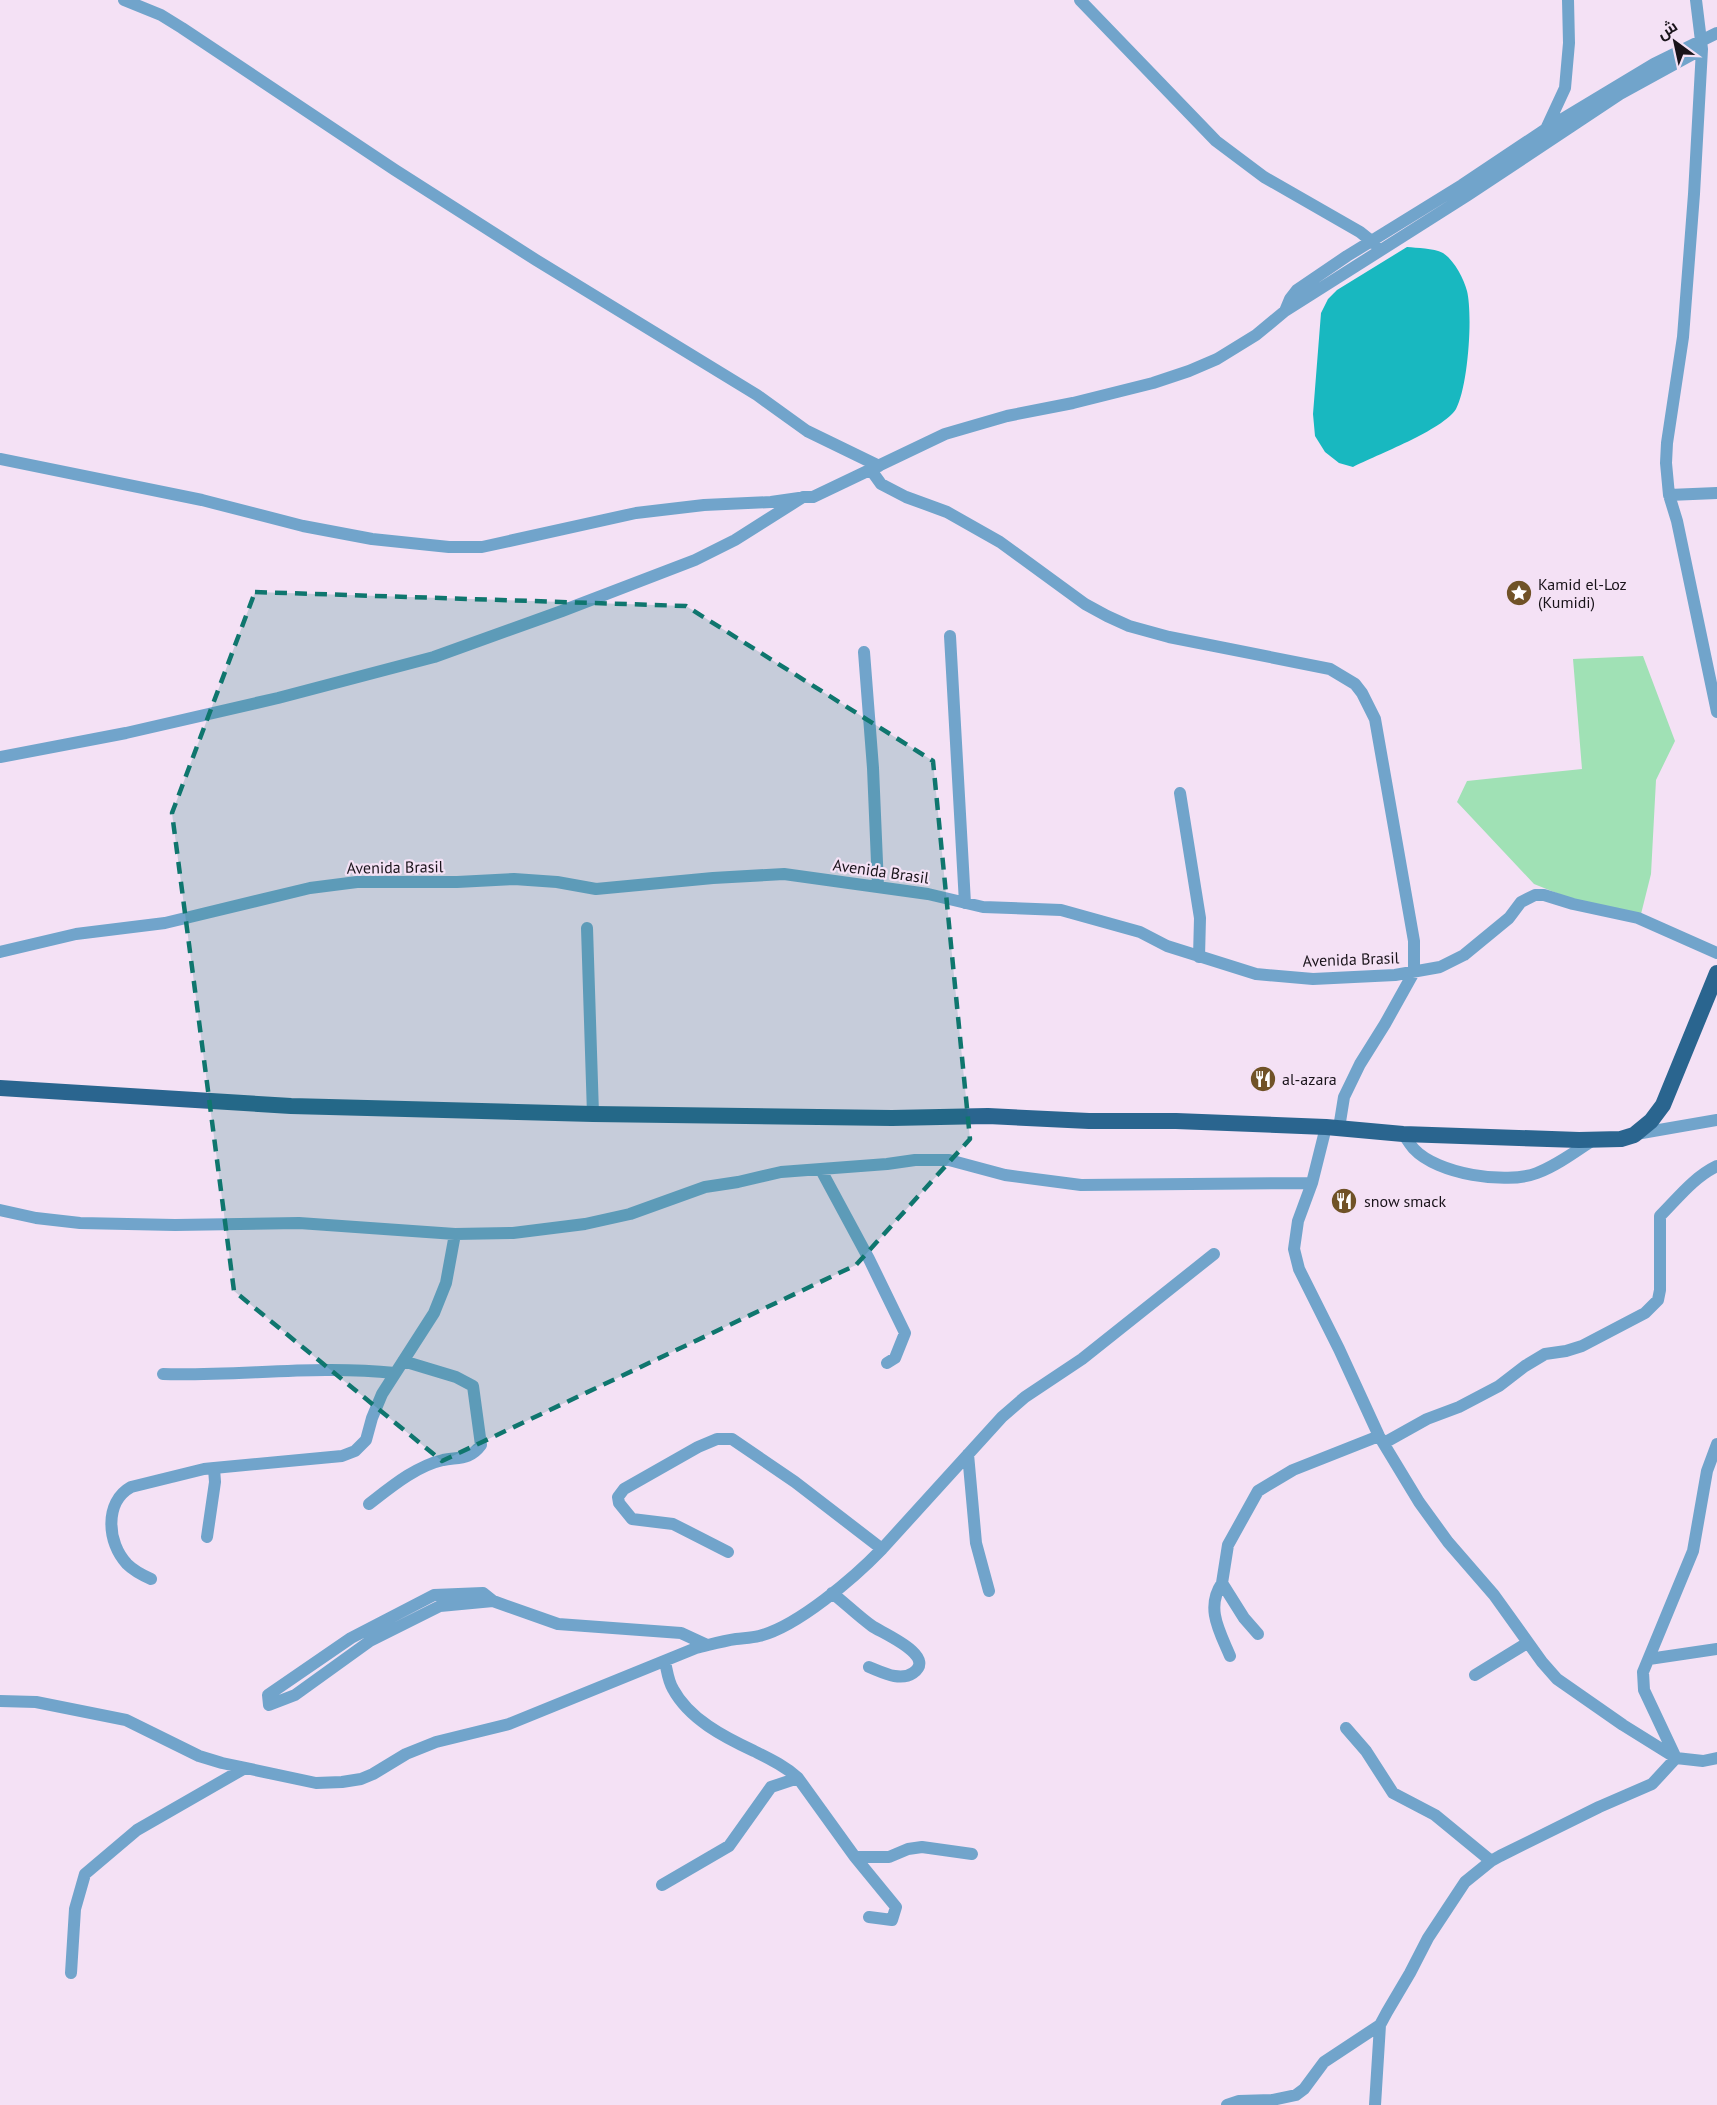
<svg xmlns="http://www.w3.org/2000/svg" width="1717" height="2105" font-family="'PT Sans',Cairo,sans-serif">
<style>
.green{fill:#a0e1b5}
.water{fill:#18b8c0}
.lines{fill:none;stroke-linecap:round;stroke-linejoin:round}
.minor{stroke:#71a4cb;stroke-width:12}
.major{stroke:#2a658f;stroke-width:16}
.marked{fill:#0f766e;fill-opacity:0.2;stroke:#0f766e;stroke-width:4.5;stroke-dasharray:12 8;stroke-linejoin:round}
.labels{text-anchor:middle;stroke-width:4.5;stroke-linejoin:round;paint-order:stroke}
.poi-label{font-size:16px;fill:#19131a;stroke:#f4e1f5;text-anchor:start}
.street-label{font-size:16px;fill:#19131a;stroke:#f4e1f5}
</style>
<rect width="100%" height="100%" fill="#f4e1f5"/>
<path class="green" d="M1643,656L1675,741L1656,780L1651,874L1641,914L1599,910L1534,884L1457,802L1467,781L1582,769L1573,659Z"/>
<path class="water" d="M1407,247C1417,248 1433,248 1443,253C1454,260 1464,279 1467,291C1473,316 1468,387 1456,409C1443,430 1376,455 1353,467L1339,463L1325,452L1315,436L1313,414L1321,313L1328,299L1337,290Z"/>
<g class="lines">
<path class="minor" d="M124,0L161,15L182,28L395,170L536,260L757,395L807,431L879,466
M1080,0L1216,141L1264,177L1360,232L1375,244
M1696,0L1702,49L1694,194L1683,337L1667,443L1666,463L1669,495L1677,521L1717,712
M1546,129L1565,88L1569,43L1568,0
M1285,311L1290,299L1297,290L1347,256L1462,185L1546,129L1654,64L1717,33
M0,459L202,500L303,526L372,539L449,547H482L636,513L704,505L771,502L799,498
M871,470L881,484L906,497L947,512L1000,542L1085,604L1107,616L1129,626L1169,637L1330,669L1355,684L1362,693L1375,719L1414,941V972L1385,1024L1360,1064L1344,1097L1339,1128
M1669,495L1717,493
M950,636L965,903
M864,652L873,768L878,886
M0,757L126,733L278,698L434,657L562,611L695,560L735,540L803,497H813L945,434L1007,416L1073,403L1153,383L1189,371L1217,359L1256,335L1285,311L1468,195L1620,94L1702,49
M1180,793L1200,918L1199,957
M587,928L593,1114
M0,952L76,934L165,923L310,888L357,882H457L514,879L557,882L596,889L713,878L784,874L928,894L983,907L1061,910L1140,932L1167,946L1256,974L1313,979L1395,975L1440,967L1464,955L1509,918L1521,902L1535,895H1544L1573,904L1638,918L1717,953
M1326,1127L1312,1183L1298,1221L1294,1249L1299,1269L1339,1349L1379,1436L1419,1502L1448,1542L1494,1595L1542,1662L1557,1679L1623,1725L1676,1758L1703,1761L1717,1758
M1403,1134C1407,1139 1410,1145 1414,1149C1437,1174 1506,1185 1537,1173C1556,1166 1575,1152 1593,1140
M1636,1134L1717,1120
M821,1170L869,1259L905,1333L895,1358L887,1363
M0,1210L36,1218L80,1223L175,1225L299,1223L455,1234L513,1233L585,1224L630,1214L705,1187L738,1182L781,1172L887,1164L915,1160H949L1005,1175L1081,1185L1312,1183
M163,1374C240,1376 317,1365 395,1373
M1384,1443L1427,1419L1459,1407L1499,1386L1525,1366L1545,1354L1566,1351L1582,1346L1645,1313L1658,1300L1660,1290V1216C1678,1198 1694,1177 1717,1166
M968,1454L976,1543L989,1591
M369,1504C391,1487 416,1466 443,1460C459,1457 470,1460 481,1445L473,1386L456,1377L403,1361
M207,1537L215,1482L214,1468L342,1456L355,1451L366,1440L372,1418L382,1394L434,1313L446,1283L455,1234
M728,1552L673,1524L632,1519L619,1503L618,1497L624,1489L698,1447L717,1439H732L795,1482L882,1549L1002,1417L1025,1397L1082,1359L1214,1254
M151,1579C142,1575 134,1571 127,1564C107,1543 104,1502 131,1487L204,1469L214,1468
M1222,1583C1205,1608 1220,1632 1230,1656
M832,1593C845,1603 858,1616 872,1626C882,1633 938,1656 913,1673C900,1682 882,1672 869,1667
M493,1601L440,1606L370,1641L295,1695L269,1705L268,1695L351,1638L434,1595L483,1593L493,1601L558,1624L681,1633L707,1645
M1258,1634L1244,1618L1222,1583L1228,1545L1258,1491L1293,1470L1379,1436
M1649,1659L1717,1649
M665,1662C667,1670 668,1681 673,1689C689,1719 724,1737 754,1751C770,1759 785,1766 798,1778L855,1857H889L908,1849L922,1847L972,1854
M1475,1675L1527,1643
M0,1701L36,1702L126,1720L199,1756L222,1763L316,1783L342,1782L361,1779L373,1774L406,1754L436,1742L509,1724L696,1648C709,1645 722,1641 736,1639C744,1638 752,1638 759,1636C797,1627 855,1577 882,1549
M1346,1728L1366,1751L1393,1793L1435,1815L1491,1861
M1676,1758L1644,1690L1643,1672L1693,1551L1707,1471L1717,1444
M855,1857L896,1907L892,1920L869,1917
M662,1885L729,1846L771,1787L798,1778
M71,1973L75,1909L85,1874L137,1830L245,1768
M1227,2105L1239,2101L1272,2100L1296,2095L1304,2089L1324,2062L1380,2025
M1375,2105L1380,2025L1387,2012L1410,1973L1428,1938L1465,1882L1491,1861L1500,1856L1599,1807L1652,1784L1676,1758"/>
<path class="major" d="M0,1088L291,1106L593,1114L892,1118L988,1116L1089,1121H1176L1326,1127L1403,1134L1579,1140L1621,1139L1634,1135L1651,1121L1663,1105L1717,973"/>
</g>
<path class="marked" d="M255,592L686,606L933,761L970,1139L856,1265L442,1461L234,1291L172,813Z"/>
<defs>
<g id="sight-disc" transform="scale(1.35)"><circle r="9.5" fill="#705227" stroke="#f4e1f5"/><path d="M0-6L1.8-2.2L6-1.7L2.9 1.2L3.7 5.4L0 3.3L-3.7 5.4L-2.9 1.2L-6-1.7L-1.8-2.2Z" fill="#fff"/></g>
<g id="restaurant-disc" transform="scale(1.35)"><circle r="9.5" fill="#705227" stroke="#f4e1f5"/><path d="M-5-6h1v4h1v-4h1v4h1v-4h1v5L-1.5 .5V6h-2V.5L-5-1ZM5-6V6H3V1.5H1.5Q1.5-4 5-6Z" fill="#fff"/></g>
</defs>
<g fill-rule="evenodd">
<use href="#sight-disc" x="1519" y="593"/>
<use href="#restaurant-disc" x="1263" y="1079"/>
<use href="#restaurant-disc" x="1344" y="1201"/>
</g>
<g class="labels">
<g class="poi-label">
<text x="1538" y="590">Kamid el-Loz<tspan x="1538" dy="18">(Kumidi)</tspan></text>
<text x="1282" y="1085">al-azara</text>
<text x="1364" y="1207">snow smack</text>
</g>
<g class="street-label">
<text transform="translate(395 867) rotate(-1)" y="6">Avenida Brasil</text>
<text transform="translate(881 871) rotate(8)" y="6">Avenida Brasil</text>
<text transform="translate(1351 959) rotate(-2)" y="6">Avenida Brasil</text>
</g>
</g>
<g transform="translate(1675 42) rotate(327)" stroke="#f4e1f5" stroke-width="4.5" paint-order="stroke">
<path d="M0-4.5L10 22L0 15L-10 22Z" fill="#19131a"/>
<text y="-9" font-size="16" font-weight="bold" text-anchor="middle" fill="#19131a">ش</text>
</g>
</svg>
